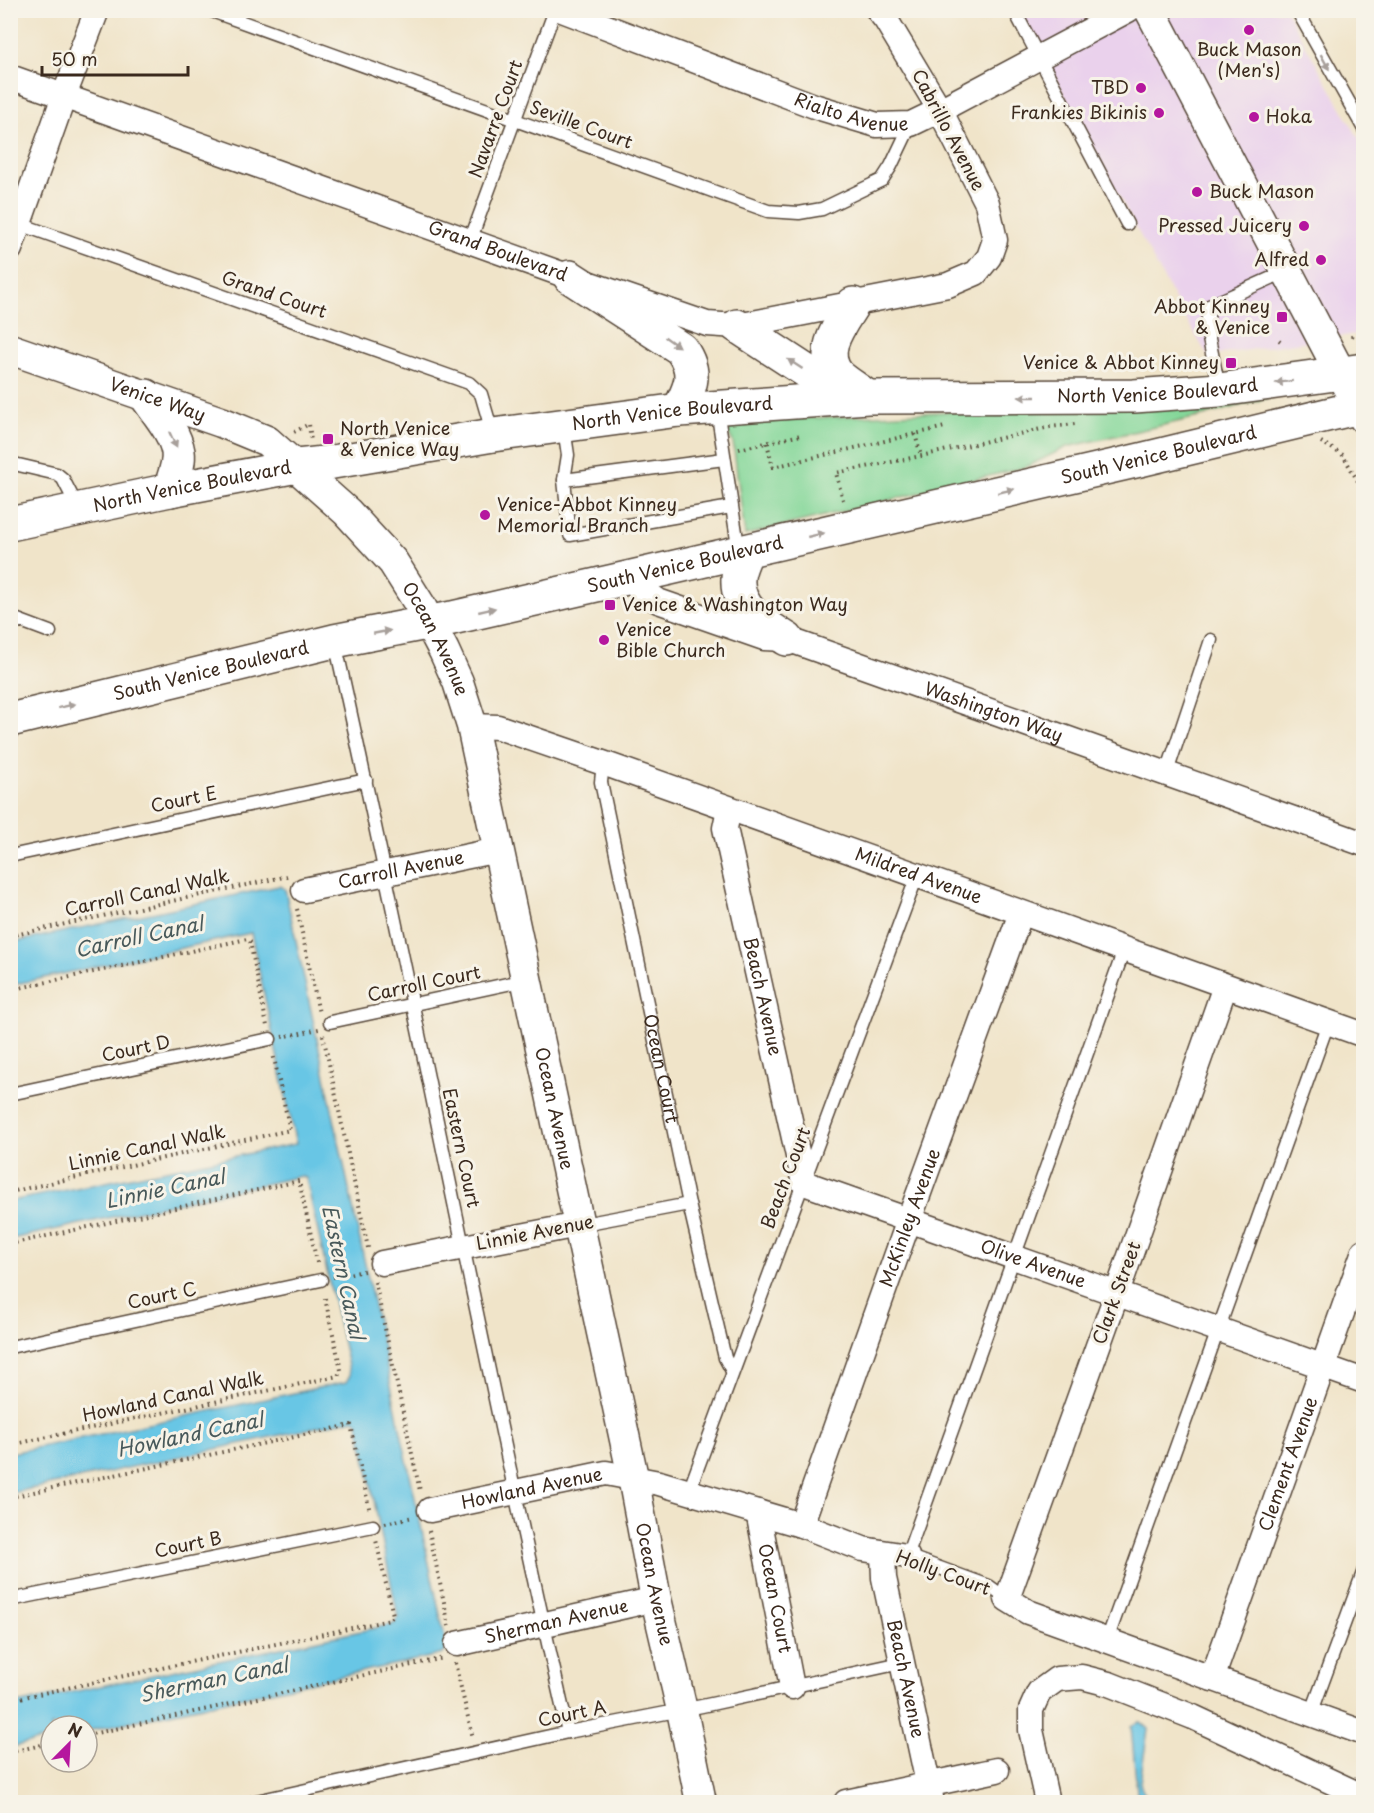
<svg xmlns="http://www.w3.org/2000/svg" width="1374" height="1813" font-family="'Playpen Sans',sans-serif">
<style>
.built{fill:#ead1ec}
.green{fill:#84d799;stroke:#60805c;stroke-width:1.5}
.water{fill:#67c6e5;stroke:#517882;stroke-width:1.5}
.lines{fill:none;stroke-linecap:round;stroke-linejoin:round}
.service-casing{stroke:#564638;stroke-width:15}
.minor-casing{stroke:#564638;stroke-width:27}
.tertiary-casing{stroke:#564638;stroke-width:33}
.secondary-casing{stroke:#564638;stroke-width:36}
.path{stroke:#564638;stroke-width:4;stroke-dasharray:1.5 4.5;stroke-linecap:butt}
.service{stroke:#fff;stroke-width:12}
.minor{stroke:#fff;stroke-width:24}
.tertiary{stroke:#fff;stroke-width:30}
.secondary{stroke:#fff;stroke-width:33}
.oneway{fill:#a79f9a}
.poi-dot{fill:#b5179e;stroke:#f7f3e8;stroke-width:2}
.labels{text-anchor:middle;stroke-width:6;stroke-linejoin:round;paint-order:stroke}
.poi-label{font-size:18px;fill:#3b2a1e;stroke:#f7f3e8;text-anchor:end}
.street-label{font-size:18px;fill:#3b2a1e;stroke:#f7f3e8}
.water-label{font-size:20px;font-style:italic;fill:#48595a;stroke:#f7f3e8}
</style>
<rect width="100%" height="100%" fill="#f7f3e8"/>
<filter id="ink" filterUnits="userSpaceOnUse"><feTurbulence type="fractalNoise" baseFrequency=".0167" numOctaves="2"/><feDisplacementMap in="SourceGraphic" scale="12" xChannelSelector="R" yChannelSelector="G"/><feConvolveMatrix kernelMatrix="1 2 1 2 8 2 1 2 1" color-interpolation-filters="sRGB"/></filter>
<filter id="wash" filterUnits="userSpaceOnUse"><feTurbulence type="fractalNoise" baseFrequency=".008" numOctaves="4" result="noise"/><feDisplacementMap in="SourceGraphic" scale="24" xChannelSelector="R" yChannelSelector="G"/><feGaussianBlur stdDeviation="1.35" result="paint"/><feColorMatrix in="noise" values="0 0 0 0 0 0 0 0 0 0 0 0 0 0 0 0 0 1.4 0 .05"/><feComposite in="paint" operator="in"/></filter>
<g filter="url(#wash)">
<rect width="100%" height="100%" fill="#f0e4c9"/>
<path class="built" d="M1019,11H1286L1363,146V333L1208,356L1179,307Z"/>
<path class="green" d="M1275,396L1203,416L1067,447L1026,467L745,535L733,442L725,426L727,422Z"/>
<path class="water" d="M279,886L285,889L447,1648L443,1654L87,1731V1726H51V1738L11,1747V1705L394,1624L398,1617L358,1422L354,1419L11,1493V1453L346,1382L350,1375L306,1178L301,1176L11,1239V1201L296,1144L251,933L11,985L10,943Z
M1140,1722L1148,1729L1140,1782C1142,1796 1149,1798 1161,1802H1138L1131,1726Z"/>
</g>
<g filter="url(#ink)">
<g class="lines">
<g class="service-casing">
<g id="service">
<path d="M209,10L768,211L799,213L822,209L882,180L891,166L911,124"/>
<path d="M1014,10L1127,224"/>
<path d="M1297,10L1364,129"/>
<path d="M14,222L469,383L481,394L493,435"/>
<path d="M470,241L555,10"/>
<path d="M1219,388L1207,329L1209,306L1287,271"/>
<path d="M717,409L739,552"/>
<path d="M564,428L568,455L564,480"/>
<path d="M724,459L564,480L570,535L731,507"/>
<path d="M10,463L57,474L63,479L78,508"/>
<path d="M10,617L50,632"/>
<path d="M335,642C416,1005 485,1370 568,1732"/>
<path id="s1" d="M603,763L601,782L689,1204L725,1358L732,1371"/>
<path d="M1166,775L1211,640"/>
<path d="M10,856L366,780"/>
<path d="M330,1022L526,980"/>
<path d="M10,1094L270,1039"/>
<path d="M578,1225L689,1204"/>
<path d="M10,1347L321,1280"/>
<path d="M689,1491L917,876"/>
<path d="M1007,1599L989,1586L907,1556L1124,950"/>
<path d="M10,1600L373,1526"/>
<path d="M1107,1640L1328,1023"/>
<path d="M1311,1714L1364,1570"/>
<path d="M252,1802L568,1732L702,1706L901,1663"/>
</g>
</g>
<g class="minor-casing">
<g id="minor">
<path id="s2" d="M562,10L817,107L877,125L911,124L940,110L1128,10"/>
<path id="s3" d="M10,77L570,277L707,324L737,326L948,285L976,273L989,257L995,240L987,203L940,110L886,20L878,10"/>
<path d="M10,249L64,96L97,10"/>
<path id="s4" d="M627,578L658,601L764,638L787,639L1364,844"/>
<path id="s5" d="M472,726L498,727L603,763L1364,1035"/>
<path id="s6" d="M729,809L725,828L804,1183L1364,1381"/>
<path id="s7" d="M304,890L498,850"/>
<path d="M1225,986L1117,1293L1007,1599L1028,1612L1364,1733"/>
<path d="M382,1263L578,1225"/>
<path id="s8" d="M430,1510L606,1473L659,1483L801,1525L863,1549L907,1556"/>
<path id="s9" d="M758,1512L792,1687"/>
<path id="s10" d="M801,1525L909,1220L1021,913"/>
<path id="s11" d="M883,1553L884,1578L932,1802"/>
<path id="s12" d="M457,1644L656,1599"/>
<path id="s13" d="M1212,1679L1364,1251"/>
<path d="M846,1802L997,1770"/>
<path d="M1047,1802L1031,1730V1710L1039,1692L1057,1679L1082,1677L1109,1684L1193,1717L1364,1797"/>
</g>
</g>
<g class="tertiary-casing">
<g id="tertiary">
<path d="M1150,10L1364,418"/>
<path id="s14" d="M10,349L221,422L267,441L347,512L393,562L420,605L444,651L458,682L472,726L633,1477L656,1599L682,1710L701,1802"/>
</g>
</g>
<g class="secondary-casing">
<g id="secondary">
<path d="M570,277L681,349C698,373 691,386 679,410"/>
<path d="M853,304C840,325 818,352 838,375C845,382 854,387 862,393"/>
<path d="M737,326L809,373L842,398"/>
<path d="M146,396C157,412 175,432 178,452C180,464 173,478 170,490"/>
<path id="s15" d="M10,524L170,490L297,466L333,462L493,435L679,410L868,397L1134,396L1219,390L1364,370"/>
<path d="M747,551C743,560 738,570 738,579C736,609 765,625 787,639"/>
<path id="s16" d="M10,720L334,641L452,618L627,578L1140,460L1364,406"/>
</g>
</g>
<path class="path" d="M1352,337L1353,333
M1279,340L1283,343
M294,432L309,424L311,441
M915,434L921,456
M1321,442L1343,455L1364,492
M767,443L773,467L945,427
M739,449L801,435
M843,500L836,473L921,456L1050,427L1075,424
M297,909L319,1013
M10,936L288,876
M10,990L247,939L250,942L267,1026
M323,1035L368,1248
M282,1037L319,1029
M10,1192L290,1130L273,1054
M10,1244L299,1181L318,1267
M333,1277L364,1271
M375,1282L420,1491
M10,1445L338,1376L341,1370L324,1294
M10,1497L351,1425L370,1512
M385,1523L413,1517
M429,1531L449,1626
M455,1663L473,1738
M10,1700L390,1620L393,1615L376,1540
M87,1735L444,1658
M10,1752L51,1743"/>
<use href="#service" class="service"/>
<use href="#minor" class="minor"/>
<use href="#tertiary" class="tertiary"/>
<use href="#secondary" class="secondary"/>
</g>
<defs><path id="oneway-solid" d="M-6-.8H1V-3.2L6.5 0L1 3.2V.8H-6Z" transform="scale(1.5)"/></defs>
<g class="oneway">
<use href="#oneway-solid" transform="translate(1325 62) rotate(61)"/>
<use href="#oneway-solid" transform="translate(672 342) rotate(35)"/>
<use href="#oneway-solid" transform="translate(795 364) rotate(-147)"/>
<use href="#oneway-solid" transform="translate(1284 382) rotate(173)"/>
<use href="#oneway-solid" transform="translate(1027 397) rotate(180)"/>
<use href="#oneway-solid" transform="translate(173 440) rotate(65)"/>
<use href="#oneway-solid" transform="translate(1006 491) rotate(-13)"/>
<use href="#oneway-solid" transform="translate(816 535) rotate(-13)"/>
<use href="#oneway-solid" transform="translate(487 610) rotate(-13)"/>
<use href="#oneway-solid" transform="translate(382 632) rotate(-11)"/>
<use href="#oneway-solid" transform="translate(67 706) rotate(-13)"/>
</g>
</g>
<g class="poi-dot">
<circle cx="1249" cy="30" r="6"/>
<circle cx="1141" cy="88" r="6"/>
<circle cx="1159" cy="113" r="6"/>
<circle cx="1254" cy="117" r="6"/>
<circle cx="1197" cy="192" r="6"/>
<circle cx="1304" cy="226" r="6"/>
<circle cx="1321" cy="260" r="6"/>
<rect x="1276" y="311" width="12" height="12" rx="3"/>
<rect x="1225" y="357" width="12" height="12" rx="3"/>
<rect x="322" y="433" width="12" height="12" rx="3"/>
<circle cx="485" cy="515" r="6"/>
<rect x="604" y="599" width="12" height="12" rx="3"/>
<circle cx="604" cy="640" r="6"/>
</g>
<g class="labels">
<g class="poi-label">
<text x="1249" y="56" text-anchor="middle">Buck Mason<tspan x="1249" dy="21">(Men's)</tspan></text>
<text x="1129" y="94">TBD</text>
<text x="1147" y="119">Frankies Bikinis</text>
<text x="1266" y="123" text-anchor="start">Hoka</text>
<text x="1209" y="198" text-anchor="start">Buck Mason</text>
<text x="1292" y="232">Pressed Juicery</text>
<text x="1309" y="266">Alfred</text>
<text x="1270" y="313">Abbot Kinney<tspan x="1270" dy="21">&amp; Venice</tspan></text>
<text x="1219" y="369">Venice &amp; Abbot Kinney</text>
<text x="340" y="435" text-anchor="start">North Venice<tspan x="340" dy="21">&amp; Venice Way</tspan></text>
<text x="497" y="511" text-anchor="start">Venice-Abbot Kinney<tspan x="497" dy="21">Memorial Branch</tspan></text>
<text x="622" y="611" text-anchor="start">Venice &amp; Washington Way</text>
<text x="616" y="636" text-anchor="start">Venice<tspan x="616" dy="21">Bible Church</tspan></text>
</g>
<g class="street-label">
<text dy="6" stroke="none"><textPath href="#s2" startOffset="308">Rialto Avenue</textPath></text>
<text transform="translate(496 119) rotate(-70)" y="6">Navarre Court</text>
<text transform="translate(581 125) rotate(20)" y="6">Seville Court</text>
<text transform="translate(948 130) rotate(62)" y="6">Cabrillo Avenue</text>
<text dy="6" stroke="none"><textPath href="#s3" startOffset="518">Grand Boulevard</textPath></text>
<text transform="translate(274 295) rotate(19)" y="6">Grand Court</text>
<text dy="6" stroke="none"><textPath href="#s15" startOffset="1158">North Venice Boulevard</textPath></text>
<text dy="6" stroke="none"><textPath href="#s14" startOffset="156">Venice Way</textPath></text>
<text dy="6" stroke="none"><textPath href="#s15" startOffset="672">North Venice Boulevard</textPath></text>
<text dy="6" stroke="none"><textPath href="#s16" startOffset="1179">South Venice Boulevard</textPath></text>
<text dy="6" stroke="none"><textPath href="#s15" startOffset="186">North Venice Boulevard</textPath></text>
<text dy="6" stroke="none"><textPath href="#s16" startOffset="693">South Venice Boulevard</textPath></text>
<text dy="6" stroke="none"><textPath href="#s14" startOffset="536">Ocean Avenue</textPath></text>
<text dy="6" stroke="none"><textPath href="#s16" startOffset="207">South Venice Boulevard</textPath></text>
<text dy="6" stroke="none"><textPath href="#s4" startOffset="393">Washington Way</textPath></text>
<text transform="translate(184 800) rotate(-12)" y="6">Court E</text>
<text dy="6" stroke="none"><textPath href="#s7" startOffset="99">Carroll Avenue</textPath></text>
<text dy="6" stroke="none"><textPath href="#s5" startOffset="472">Mildred Avenue</textPath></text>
<text transform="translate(147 893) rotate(-12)" y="6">Carroll Canal Walk</text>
<text transform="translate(424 984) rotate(-12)" y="6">Carroll Court</text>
<text dy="6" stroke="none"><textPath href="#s6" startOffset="192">Beach Avenue</textPath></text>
<text transform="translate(136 1049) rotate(-12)" y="6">Court D</text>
<text dy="6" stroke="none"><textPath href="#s1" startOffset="312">Ocean Court</textPath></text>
<text dy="6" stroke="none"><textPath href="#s14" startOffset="1022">Ocean Avenue</textPath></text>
<text transform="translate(147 1148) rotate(-12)" y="6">Linnie Canal Walk</text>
<text transform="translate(461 1148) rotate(78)" y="6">Eastern Court</text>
<text transform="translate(786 1178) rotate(-69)" y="6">Beach Court</text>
<text dy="6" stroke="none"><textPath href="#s10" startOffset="326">McKinley Avenue</textPath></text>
<text transform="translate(535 1233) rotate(-11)" y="6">Linnie Avenue</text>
<text dy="6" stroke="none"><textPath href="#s6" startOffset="626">Olive Avenue</textPath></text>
<text transform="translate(1117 1293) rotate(-70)" y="6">Clark Street</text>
<text transform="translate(162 1296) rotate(-12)" y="6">Court C</text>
<text transform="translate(173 1397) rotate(-12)" y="6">Howland Canal Walk</text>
<text dy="6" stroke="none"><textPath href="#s13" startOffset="228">Clement Avenue</textPath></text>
<text dy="6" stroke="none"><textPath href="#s8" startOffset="104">Howland Avenue</textPath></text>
<text transform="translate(188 1545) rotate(-12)" y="6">Court B</text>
<text transform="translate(943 1573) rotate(20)" y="6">Holly Court</text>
<text dy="6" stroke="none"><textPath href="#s14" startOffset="1508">Ocean Avenue</textPath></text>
<text dy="6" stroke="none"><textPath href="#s9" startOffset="88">Ocean Court</textPath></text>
<text dy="6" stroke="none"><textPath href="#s12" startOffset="102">Sherman Avenue</textPath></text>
<text dy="6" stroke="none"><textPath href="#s11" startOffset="128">Beach Avenue</textPath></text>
<text transform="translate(572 1714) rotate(-12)" y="6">Court A</text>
</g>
<g class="water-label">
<text transform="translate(139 937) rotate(-12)" y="7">Carroll Canal</text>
<text transform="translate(165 1189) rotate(-12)" y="7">Linnie Canal</text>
<text transform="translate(343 1272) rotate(78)" y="7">Eastern Canal</text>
<text transform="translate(190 1435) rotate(-12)" y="7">Howland Canal</text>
<text transform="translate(214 1680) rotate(-12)" y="7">Sherman Canal</text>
</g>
</g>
<rect width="1374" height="1813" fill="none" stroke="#f7f3e8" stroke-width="36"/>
<g transform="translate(69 1744) rotate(24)"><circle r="28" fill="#f7f3e8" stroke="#aca397" stroke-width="1.5"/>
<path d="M0-4.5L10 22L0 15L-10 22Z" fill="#b5179e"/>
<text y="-9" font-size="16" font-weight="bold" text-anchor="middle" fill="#3b2a1e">N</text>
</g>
<path d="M42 66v9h146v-9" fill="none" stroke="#3b2a1e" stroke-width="3"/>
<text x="51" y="66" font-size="18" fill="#3b2a1e" stroke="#f7f3e8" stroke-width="4.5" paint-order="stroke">50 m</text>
</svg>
